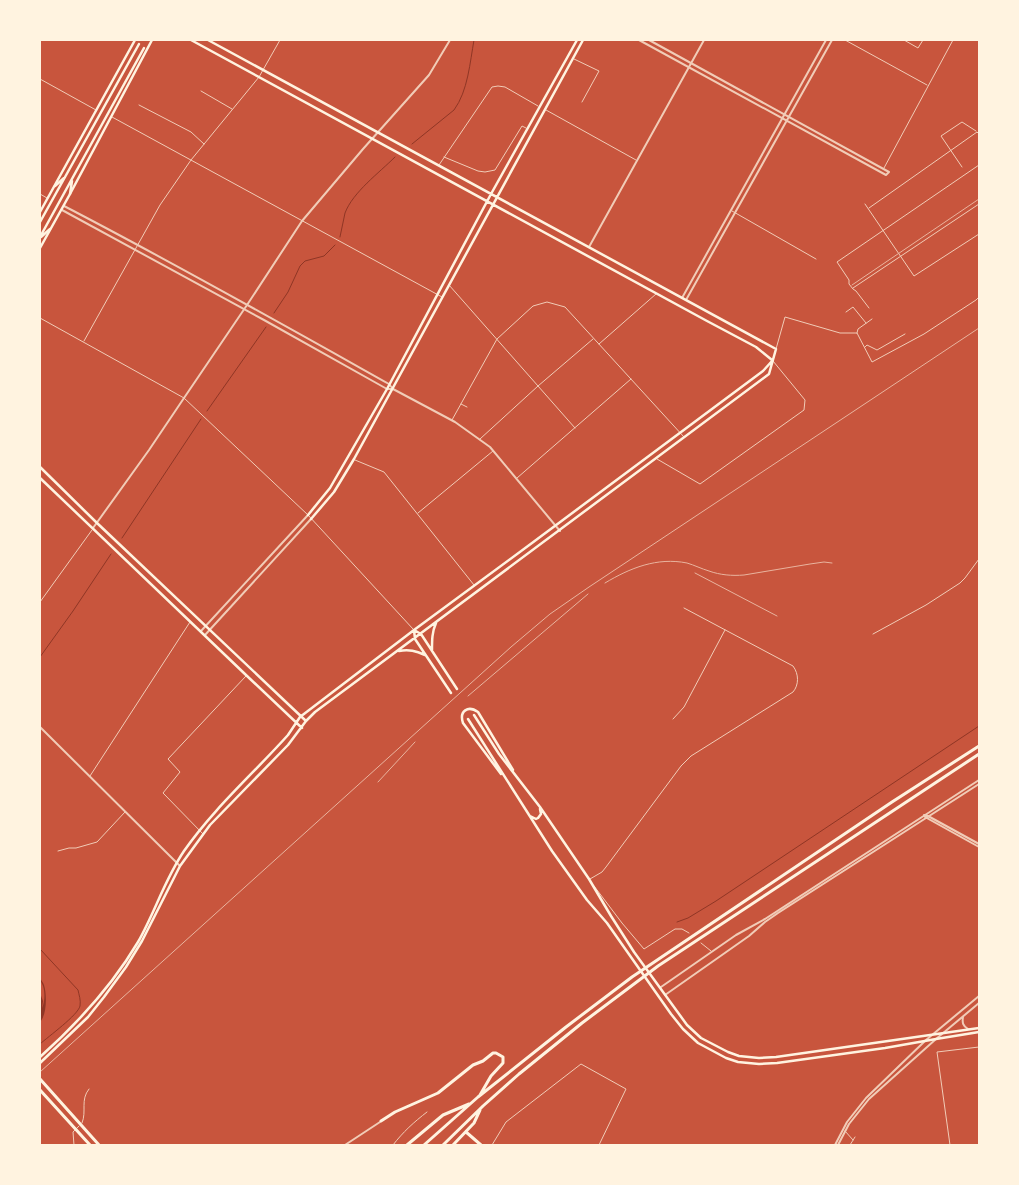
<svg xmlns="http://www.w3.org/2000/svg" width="1019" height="1185" font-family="'Exo 2',sans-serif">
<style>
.water{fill:#8f3625}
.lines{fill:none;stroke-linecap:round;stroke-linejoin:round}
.stream{stroke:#8f3625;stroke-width:1}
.pedestrian{stroke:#f1ccb7;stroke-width:1}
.minor{stroke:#f1ccb7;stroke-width:1}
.tertiary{stroke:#f1ccb7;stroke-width:2}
.secondary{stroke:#fff3e0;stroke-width:2.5}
.trunk{stroke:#fff3e0;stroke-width:2.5}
.motorway{stroke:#fff3e0;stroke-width:3}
.rail{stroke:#e9b49f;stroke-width:1}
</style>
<rect width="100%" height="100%" fill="#c8553d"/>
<path class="water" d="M40,978C41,980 43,982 44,985C47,994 47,1015 40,1022V993L43,1001L42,1008C45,1002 45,992 43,986C42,983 40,981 40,978Z"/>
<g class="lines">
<path class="stream" d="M412,144L454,110C468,91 470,62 474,40
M340,237C342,229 343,221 345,213C353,192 379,173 395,157
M274,313L288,292L300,266L305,261L324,256L335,245
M207,411L266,327
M122,538L201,419
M40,657L73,611L111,554
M677,922L688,918L716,901L979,726
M40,949L78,990C79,995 81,1000 80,1006C78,1015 49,1036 40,1044"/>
<path class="pedestrian" d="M480,439L538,386L593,339"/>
<path class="minor" d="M845,40L927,85
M904,40L918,48L923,40
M574,59L599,71L582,102
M40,79L96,110
M201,91L232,109
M139,105L191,132L204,144
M546,110L636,160
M112,117L442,297
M444,157L478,171L485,172L495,170L522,126L526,128
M439,165L492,87L498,86L505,87L538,106
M962,167L941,136L962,122L976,131
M884,168L953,40
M40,194L47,198
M865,204L914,276L979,234
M869,208L977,132L979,134
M732,211L816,259
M449,285L575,428
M853,288L979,204
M869,308L856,291L853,289L849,284V280L837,262L979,165
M846,312L853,307L866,323
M40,318L184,398L308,515L413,629
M857,333L858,329L872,319
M84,341L160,205L191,160L259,77L280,40
M599,344L656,294
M865,347L867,345L877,350L905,334
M776,349L785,317L840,333H857L872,362L924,334L976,300L979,297
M461,404L467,407
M452,420L497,339L533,306L547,302L565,307L684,437
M657,459L700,484L804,410L805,400L773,361
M355,460L384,472L474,585
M517,478L631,379
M418,513L493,451
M40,602L92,530
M873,634L926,605L960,583L965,578L979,559
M673,719L684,707L725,630
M90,776L190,622
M203,834L163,793L180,772L168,759L246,676
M58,851L69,848H76L97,842L125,812
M590,879L602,872L606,867L681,766L691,756L793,692C799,685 799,674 793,666L684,608
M594,886L622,923L644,949L675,929H682L689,933
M701,943L711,951
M82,1123C87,1111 80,1100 89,1089
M845,1131L853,1140
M74,1145L73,1132L79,1126
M393,1145C403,1132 414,1122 427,1112
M492,1145L506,1122L581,1064L626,1089L599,1145
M850,1145L855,1137
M950,1145L937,1052L979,1047"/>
<path class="tertiary" d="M639,40L886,175L889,172L649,40
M64,206C174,263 282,324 389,384L393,389
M62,210L264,320L387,389H393L455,422L490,447L560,531
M589,247L704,40
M682,298L826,40
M686,300L832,40
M93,528L149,450L184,398L247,305L302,221L363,149L429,75L450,40
M201,631L308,515
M205,635L311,519
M40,727L180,866
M924,815L928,816L979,844
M925,817L979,847
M661,987L736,935L765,919L979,780
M665,995L749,936L765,922L778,913L979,784
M963,1017C962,1023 963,1026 968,1029
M345,1145L380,1122
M835,1145L847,1122L866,1098L926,1040L979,996
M838,1145L849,1124L869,1099L936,1039L979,1003"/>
<path class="secondary" d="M191,40L707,321L756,347L772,360
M40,212L135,40
M40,248L70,194L152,40
M40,467L97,523L306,721
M40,478L246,675L302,728
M308,515L330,488L387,389L491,194L577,40
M311,519L334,492L354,459L583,40
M414,630L415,639L451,693
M414,630L421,634L457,689
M432,650C432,640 432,632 436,623
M399,651C409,649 416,651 425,655
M474,715L499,754L540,807L589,879L611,916L634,952L687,1025L701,1038L728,1052L739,1056L759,1058L776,1057L979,1028
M468,719L552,851L587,900L607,923L671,1014L683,1029L698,1043L726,1058L738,1062L759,1064L777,1063L885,1048L936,1039L979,1032
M501,774L463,723C459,711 468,705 478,712L513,770
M530,816L536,819L538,818L541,814L540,809
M40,1057C78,1023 112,986 138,942C155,912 165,879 184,851C214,808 254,773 288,735L300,717L414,630L532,543L763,371L772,361
M40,1063L88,1017L104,997L126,967L142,941L180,866L210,825L288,745L306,721L315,712L769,374L776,349L208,40"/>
<path class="trunk" d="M55,186L64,178
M70,194L72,181
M40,222L139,44
M40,237L144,48
M41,237L50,229"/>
<path class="motorway" d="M40,1079L99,1145
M40,1090L90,1145
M381,1121L395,1112L438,1093L473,1065L483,1061L493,1053H496L503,1057V1063L491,1076L480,1095
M466,1132L481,1145
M407,1145L443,1115L469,1104
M424,1145L478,1097L566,1027L632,977L892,802L979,746
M443,1145L483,1106L519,1074L582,1023L658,966L979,754
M453,1145L474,1123L480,1110"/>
<path class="rail" d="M852,285L979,199
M695,573L777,616
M605,583C630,568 657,557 687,563C694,565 702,569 709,571C720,575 732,576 744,575L810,564L824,562L832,563
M468,696L588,594
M378,782L415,742
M40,1072L511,647L550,614L589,587L979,328"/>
</g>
<rect width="1019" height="1185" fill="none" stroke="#fff3e0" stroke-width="82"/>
</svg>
